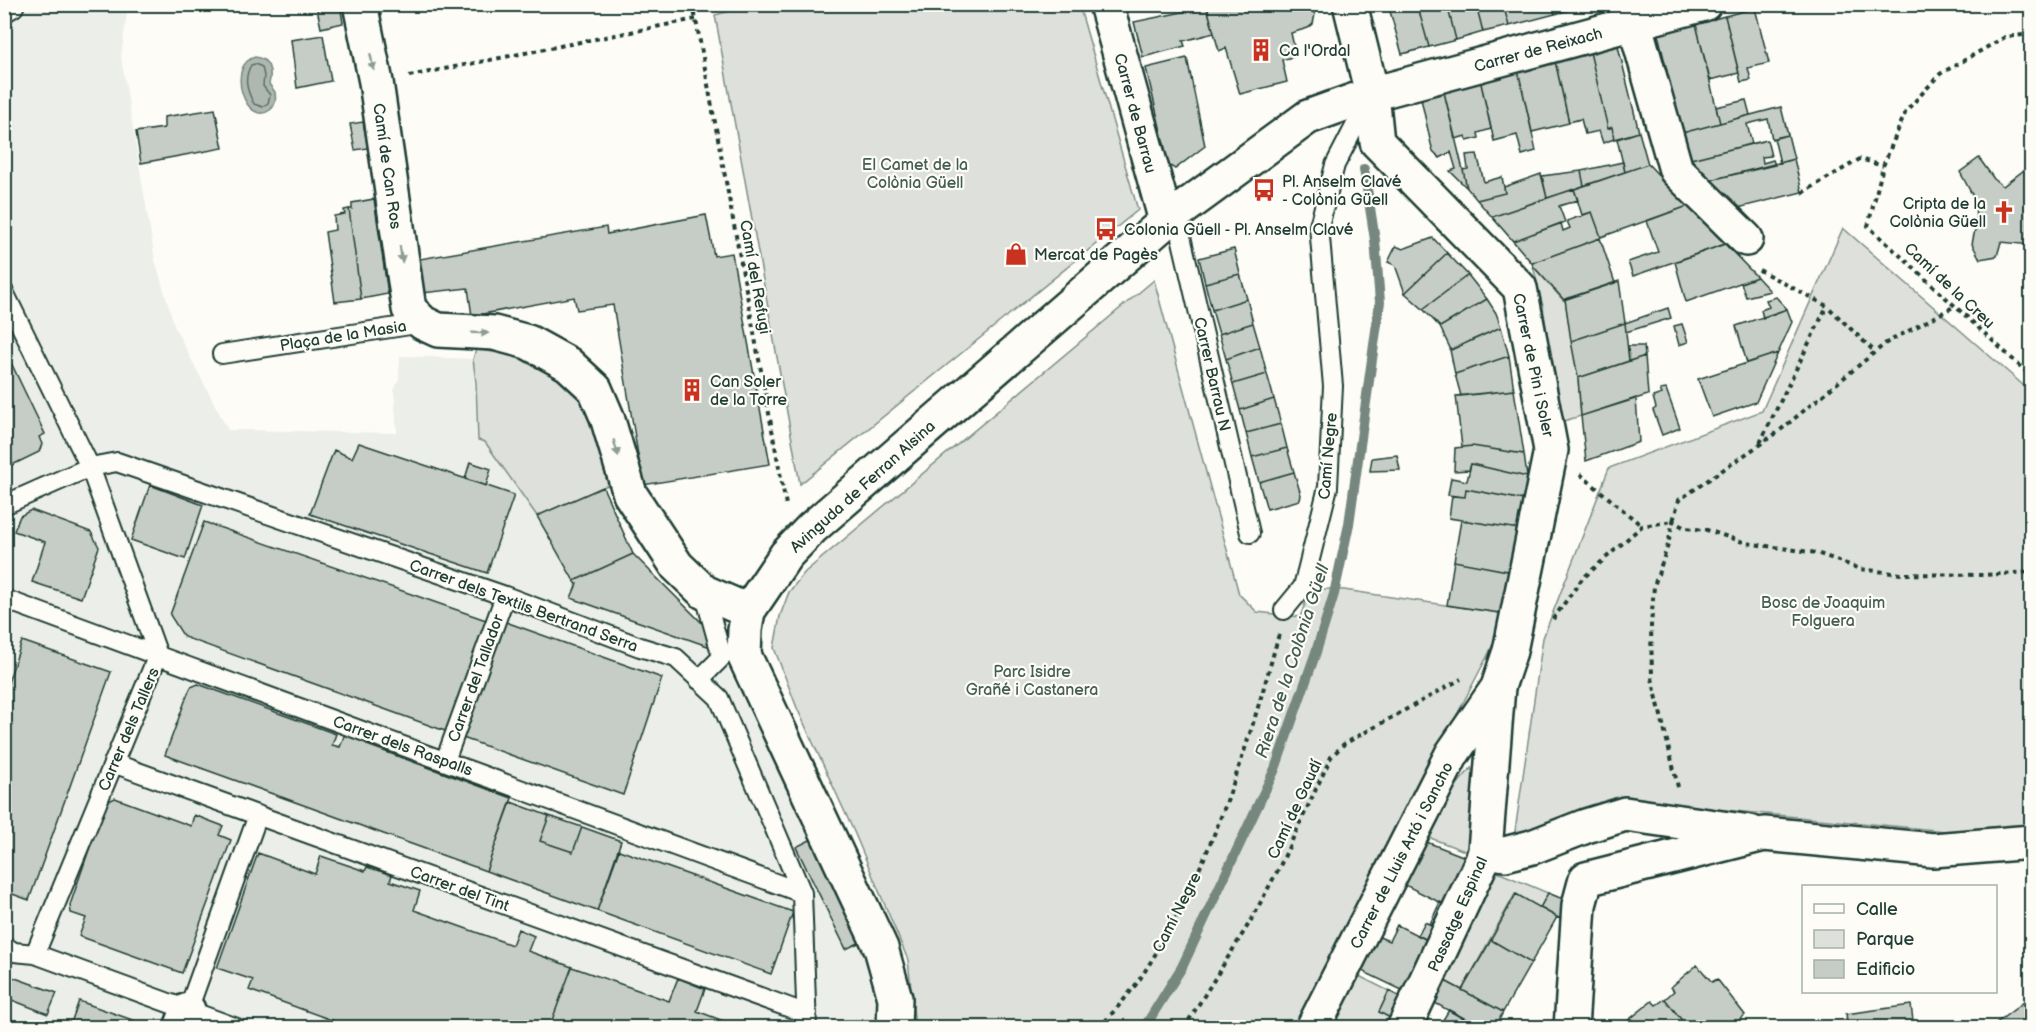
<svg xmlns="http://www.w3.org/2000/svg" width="2036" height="1032" font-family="'Balsamiq Sans',sans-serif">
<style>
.built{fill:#eceee9}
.green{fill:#dde0db;stroke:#7e8e88;stroke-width:1.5}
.water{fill:#aeb8b1;stroke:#75877f;stroke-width:1.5}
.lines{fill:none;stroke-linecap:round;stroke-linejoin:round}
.shore{stroke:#586e66;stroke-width:1.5}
.stream{stroke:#75877f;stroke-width:10}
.building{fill:#c6cdc7;stroke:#1f3d34;stroke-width:1.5}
.lane-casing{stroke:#1f3d34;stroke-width:22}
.street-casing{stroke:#1f3d34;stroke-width:38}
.path{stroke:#1f3d34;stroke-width:4;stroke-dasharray:4.5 4.5;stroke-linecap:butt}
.lane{stroke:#fdfcf7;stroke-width:18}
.street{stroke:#fdfcf7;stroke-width:33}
.oneway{fill:#8e9c96}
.labels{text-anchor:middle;stroke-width:4.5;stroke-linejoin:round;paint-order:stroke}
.street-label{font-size:16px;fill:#1f3d34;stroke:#fdfcf7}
.poi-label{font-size:16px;fill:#1f3d34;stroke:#fdfcf7;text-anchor:start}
.park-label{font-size:16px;fill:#455e55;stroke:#fdfcf7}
.water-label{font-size:18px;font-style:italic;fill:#435c53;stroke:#fdfcf7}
</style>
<rect width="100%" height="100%" fill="#fdfcf7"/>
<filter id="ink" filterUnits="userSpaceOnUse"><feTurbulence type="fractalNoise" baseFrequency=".0167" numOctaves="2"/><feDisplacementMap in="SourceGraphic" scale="12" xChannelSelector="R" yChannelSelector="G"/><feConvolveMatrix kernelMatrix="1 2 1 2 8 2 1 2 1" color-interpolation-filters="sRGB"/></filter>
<g filter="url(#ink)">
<path class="built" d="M5,5H128L121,57L155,260L175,328L228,430L397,433L394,391L399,378L400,356L473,359L478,440L485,442L537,516L603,487L633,554L709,630L876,969L878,1027L5,1028Z"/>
<path class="green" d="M753,5H1079L1138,210L800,484L715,15Z
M1843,228L2031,392V827L1977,834L1617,800L1514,838L1543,638L1609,468L1762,411Z
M1533,266L1563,300H1565L1578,378L1581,416L1560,422L1543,307Z
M1154,280L1239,594L1257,612L1300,617L1311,588L1344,590L1506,614L1489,653L1294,1028L915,1027L908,960L855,834L797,708L774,648L780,616L789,592L805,572Z
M476,349L520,357L556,374L579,397L615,482L537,516L485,442L478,440L476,383L473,359Z
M1471,768L1480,794L1475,855L1420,834L1425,823Z
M1488,868L1548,893L1540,908L1515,894L1462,990L1445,981L1480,899Z
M1357,975L1389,991L1379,1012L1392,1019L1387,1027L1332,1028Z"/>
<path class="water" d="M255,57C270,59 272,72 269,84L275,92C276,99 276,105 270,110C246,128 225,65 255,57Z"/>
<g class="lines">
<path class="shore" d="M255,64L262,67L264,76L263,86L270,95L268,103L263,107L254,104C247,91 243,79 251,65Z"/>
<path class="stream" d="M1144,1028L1182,967L1275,769L1315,655L1334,594L1349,524L1380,302L1375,240L1364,169"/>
</g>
<path class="building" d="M316,4H340L343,23L321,28Z
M1206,4H1283L1284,8L1305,4L1309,7L1315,14L1313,24L1308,28L1291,33L1296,56L1282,60L1287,82L1240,94L1226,48L1219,51Z
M1388,4H1417L1429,47L1402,54Z
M1417,4H1447L1456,40L1429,47Z
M1447,4H1476L1483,32L1456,40Z
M1476,4H1503L1509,26L1483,32Z
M1503,4H1552L1555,14L1509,26Z
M1552,4H1591L1555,14Z
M1207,7L1214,33L1183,41L1185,46L1143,57L1134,22Z
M1755,8L1769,63L1748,68L1751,80L1741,82L1725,16Z
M1725,16L1739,73L1710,80L1696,24Z
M1696,24L1720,123L1682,133L1658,34Z
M323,35L331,81L297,88L291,40Z
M1618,46L1639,132L1614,139L1612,127L1608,129L1590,52Z
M1590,52L1608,129L1612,127L1614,139L1603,143L1599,131L1585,134L1581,119L1569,122L1555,61Z
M1187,58L1205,146L1175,169L1169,165L1146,68Z
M1555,61L1569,123L1532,132L1518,70Z
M1518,70L1536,151L1522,155L1517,135L1494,141L1480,79Z
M1480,79L1491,129L1478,133L1479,138L1467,141L1466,136L1455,139L1443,88Z
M1443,88L1463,170L1467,188L1450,171L1456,169L1451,152L1440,158L1433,151L1431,144L1420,94Z
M1746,100L1750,115L1720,123L1716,107Z
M1781,107L1788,135L1772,139L1768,119L1747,124L1752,144L1691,159L1687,156L1682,133Z
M215,109L223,148L141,163L136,132L164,128V117Z
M363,122L368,148L355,150L350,124Z
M1639,132L1648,164L1625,172L1617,139Z
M1788,135L1794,159L1780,163L1774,138Z
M1767,140L1771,156L1762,157L1763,163L1773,160L1775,165L1711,180L1691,159Z
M1477,154L1484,182L1502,177L1505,193L1477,200L1467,188L1463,170L1468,169L1466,155Z
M1979,158L1994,179L2003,186L2032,164V245L2001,242L1997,256L1980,259L1972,244L1976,225L1975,200L1960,172Z
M1794,159L1802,192L1738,208L1711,180Z
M1623,162L1625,172L1584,186L1581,171Z
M1648,164L1688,206L1601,237L1592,212L1582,215L1574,189Z
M1581,171L1584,186L1547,198L1542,176Z
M1541,174L1547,198L1492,217L1477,200L1505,193L1504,187Z
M1574,189L1578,200L1559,206L1565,222L1513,241L1492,217Z
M374,199L388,294L361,299L349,209H352V203Z
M1688,206L1725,244L1633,276L1628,262L1658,252L1647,221Z
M349,209L361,299L335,302L325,232L335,230L334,216L345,214L344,210Z
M1592,212L1601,237L1600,238L1532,263L1513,241L1561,223L1563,231L1570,228L1567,221Z
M706,215L714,256L732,253L770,464L643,485L613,305L577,310L574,297L472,316L468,288L413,294L408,261L606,227L607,234Z
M1433,238L1447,253L1405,293L1395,265L1388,262L1396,246L1403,249Z
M1600,238L1615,283L1564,300L1533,266L1532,263Z
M1725,244L1757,277L1686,302L1675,262Z
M1234,249L1240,274L1205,283L1199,258Z
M1447,253L1468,275L1423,309L1405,293Z
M1240,274L1247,299L1212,310L1205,283Z
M1468,275L1487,299L1440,327L1423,309Z
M1757,277L1770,291L1746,297L1741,283Z
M1619,281L1625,323L1571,341L1565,299Z
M1776,297L1787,309L1763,318L1761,310L1769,307L1766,300Z
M1247,299L1253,323L1219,334L1212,310Z
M1487,299L1496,313L1501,327L1451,350L1440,327Z
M1668,308L1671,318L1626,332L1625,323Z
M1787,309L1792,322L1778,353L1747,363L1736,326Z
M1253,323L1260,347L1226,359L1219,334Z
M1625,323L1629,361L1578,378L1571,341Z
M1682,324L1688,342L1679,345L1674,326Z
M1501,327L1509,356L1455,374L1450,350Z
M1628,346H1644L1645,356L1629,361Z
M1260,347L1267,374L1233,384L1226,359Z
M4,348L45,434L39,437L42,444L39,452L4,469Z
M1778,353L1756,402L1712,417L1698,379Z
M1509,356L1514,390L1461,396L1455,374Z
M1645,356L1648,395L1581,416L1578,378Z
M1267,374L1274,399L1240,410L1233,384Z
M1666,389L1680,428L1662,435L1653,410L1656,408L1653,397L1662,394L1660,390Z
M1514,390L1524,454L1472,446L1462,447L1456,396Z
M1636,398L1639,442L1586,461L1581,416Z
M1274,399L1281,424L1246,433L1240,410Z
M1281,424L1287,448L1252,457L1246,433Z
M359,443L514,495L487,573L310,514L334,450L352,458Z
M1472,446L1524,454L1527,477L1471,464L1469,470L1454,471L1455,448Z
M1287,448L1294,472L1259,482L1252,457Z
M1397,455L1400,470L1370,471L1372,458Z
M470,462L491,469L486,486L465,479Z
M1471,464L1527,477L1524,500L1466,489L1465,497L1448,495L1451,478L1467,481Z
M1294,472L1301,495L1300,500L1267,509L1259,482Z
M150,485L203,505L185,559L131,540Z
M603,487L633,554L574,581L537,516Z
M1466,489L1524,500L1519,529L1449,518L1452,496L1465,497Z
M31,510L91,532L99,547L81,598L32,582L45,542L14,531L20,516Z
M1461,520L1519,529L1513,572L1454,561Z
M204,522L486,620L448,732L184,637L170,615Z
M633,554L709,630L716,649L571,598L577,584L574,581Z
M1454,561L1513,572L1506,614L1447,605Z
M503,621L662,678L623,795L460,737Z
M22,641L111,672L29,900L4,891V694Z
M198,684L336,734L332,745L340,747L346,731L369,739L367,745L512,798L486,871L165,755L188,693L191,687Z
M115,798L191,826L194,815L223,826L219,835L231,840L182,973L79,936L86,918L71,913L70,905L105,803Z
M511,802L549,816L540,841L573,852L582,827L621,841L597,911L486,871Z
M549,816L582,827L573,852L540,841Z
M812,839L863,941L846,949L796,847Z
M1424,841L1473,860L1449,907L1403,884Z
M619,850L793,912L771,974L597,911Z
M258,853L315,874L321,856L365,871L367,867L392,875L390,881L420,891L414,910L512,945L518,929L534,936L528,951L572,967L549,1028H370L351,1021L348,1026L249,990L253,980L217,968Z
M1548,893L1568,901L1566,922L1540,908Z
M1516,894L1557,917L1531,963L1491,940Z
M1440,902L1449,907L1439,929L1430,924Z
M1425,922L1439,929L1431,942L1418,935Z
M1397,925L1431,942L1406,992L1360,970L1377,936L1389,941Z
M1491,940L1531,963L1503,1012L1462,990Z
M1697,965L1712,982L1717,979L1745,1015L1731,1027L1725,1021L1717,1028H1688L1665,999L1674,991L1671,987Z
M572,967L669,1001L678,978L705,989L697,1011L742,1028H549Z
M4,974L57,993L48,1014L12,1000L7,1014L4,1013Z
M1445,981L1503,1012L1495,1028H1480L1435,1003Z
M1389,991L1402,998L1392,1019L1379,1012Z
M2032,996V1028H1997L1995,1024Z
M1665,999L1688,1028H1628L1625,1023L1652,1001L1656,1005Z
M79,1001L155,1028H69Z
M1911,1005L1914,1028H1848L1846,1014Z
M1449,1010L1479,1026L1478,1028H1438Z"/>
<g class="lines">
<g class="lane-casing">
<path id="lane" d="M4,13L14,7L13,4
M1176,215L1250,533
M4,292L90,467L158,655L35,954
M222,354L423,323
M4,505L90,467L117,462L505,596L640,647L676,658L719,698L802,893L807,1028
M4,599L802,893
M1284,610L1303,587L1328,487L1333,386L1319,226L1335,165L1369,99
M699,680L722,657L704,592
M445,761L505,596
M113,763L807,1014
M4,946L14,952L35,954L237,1028
M188,1010L258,815"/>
</g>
<g class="street-casing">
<path id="street" d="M360,4L376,82L409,309L423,323L438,330L494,333L528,342L568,364L595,389L607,417L630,494L677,566L704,592L748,611
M1106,4L1166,221
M1350,4L1372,94L1377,142L1520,288L1551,450L1510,651L1498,687L1485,851L1482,861L1404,1028
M1629,4L1676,170L1746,239
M1485,851L1505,854L1532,847L1586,826L1625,814L1750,832
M181,1028L188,1010
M894,1028L895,998L881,948L744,655L745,630L748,611L786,555L812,528L1166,221L1308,117L1372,94L1704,4
M1313,1028L1452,754L1497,689
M1571,1028L1579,905L1586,879L1764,834L1933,850L2032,842"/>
</g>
<path class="path" d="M693,4L786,505
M2032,34L2005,37L1940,74L1906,111L1883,166L1868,226L2032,377
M409,76L696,19
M1802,193L1860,159L1883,166
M1759,270L1827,306L1875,352
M1760,443L1827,306
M1580,474L1642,526
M1553,619L1582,579L1642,526L1673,521L1679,500L1778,432L1886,343L1955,306
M1678,787L1652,678L1651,626L1654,586L1668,545L1673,521L1685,528L1707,530L1746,543L1817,553L1860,569L1901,574L1983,575L2032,572
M1099,1028C1115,1010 1132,992 1145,971C1210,869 1247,750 1279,634
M1184,1028L1250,922L1279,868L1331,757L1344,744L1461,679"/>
<use href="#lane" class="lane"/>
<use href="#street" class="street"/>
</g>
<defs><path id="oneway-solid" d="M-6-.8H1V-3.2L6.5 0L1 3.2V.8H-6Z" transform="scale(1.5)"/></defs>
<g class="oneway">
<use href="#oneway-solid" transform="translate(372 62) rotate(78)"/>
<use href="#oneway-solid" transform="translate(401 254) rotate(82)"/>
<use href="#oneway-solid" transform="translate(480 333) rotate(2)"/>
<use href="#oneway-solid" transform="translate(616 448) rotate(74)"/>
</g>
</g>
<defs>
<g id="building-bare" transform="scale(1.8)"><path d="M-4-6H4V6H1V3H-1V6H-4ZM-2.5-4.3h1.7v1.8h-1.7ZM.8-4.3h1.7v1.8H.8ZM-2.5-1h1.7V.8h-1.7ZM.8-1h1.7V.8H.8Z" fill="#c8321e" stroke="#fdfcf7" stroke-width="2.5" paint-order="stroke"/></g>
<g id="bus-bare" transform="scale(1.8)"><path d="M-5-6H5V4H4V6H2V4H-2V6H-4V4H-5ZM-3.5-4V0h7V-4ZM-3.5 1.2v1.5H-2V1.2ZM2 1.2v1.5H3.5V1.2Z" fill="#c8321e" stroke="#fdfcf7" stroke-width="2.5" paint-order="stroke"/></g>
<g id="church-bare" transform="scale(1.8)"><path d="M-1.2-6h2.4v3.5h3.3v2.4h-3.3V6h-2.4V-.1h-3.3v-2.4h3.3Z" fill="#c8321e" stroke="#fdfcf7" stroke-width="2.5" paint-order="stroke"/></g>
<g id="shop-bare" transform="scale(1.8)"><path d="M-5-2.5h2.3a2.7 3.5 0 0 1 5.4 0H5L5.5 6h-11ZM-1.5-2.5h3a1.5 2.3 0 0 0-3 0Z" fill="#c8321e" stroke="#fdfcf7" stroke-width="2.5" paint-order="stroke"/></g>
</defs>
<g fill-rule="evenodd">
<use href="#building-bare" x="1261" y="50"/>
<use href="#bus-bare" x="1264" y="190"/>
<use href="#church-bare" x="2004" y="212"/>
<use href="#bus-bare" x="1106" y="229"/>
<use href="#shop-bare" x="1016" y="254"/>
<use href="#building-bare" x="692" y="390"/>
</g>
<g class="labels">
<g class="street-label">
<text transform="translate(1538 49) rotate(-15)" y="6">Carrer de Reixach</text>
<text transform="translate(1136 113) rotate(75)" y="6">Carrer de Barrau</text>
<text transform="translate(388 166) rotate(82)" y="6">Camí de Can Ros</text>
<text transform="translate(756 277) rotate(80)" y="6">Camí del Refugi</text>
<text transform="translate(1950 285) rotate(43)" y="6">Camí de la Creu</text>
<text transform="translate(343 335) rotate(-9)" y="6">Plaça de la Masia</text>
<text transform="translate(1534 365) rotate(78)" y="6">Carrer de Pin i Soler</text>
<text transform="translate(1213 374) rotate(77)" y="6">Carrer Barrau N</text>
<text transform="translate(1327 456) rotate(-85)" y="6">Camí Negre</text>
<text transform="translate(862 486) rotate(-42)" y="6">Avinguda de Ferran Alsina</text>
<text transform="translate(524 605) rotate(20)" y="6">Carrer dels Textils Bertrand Serra</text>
<text transform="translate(475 678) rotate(-70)" y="6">Carrer del Tallador</text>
<text transform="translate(128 729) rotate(-67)" y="6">Carrer dels Tallers</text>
<text transform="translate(403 745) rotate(20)" y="6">Carrer dels Raspalls</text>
<text transform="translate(1294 809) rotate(-65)" y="6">Camí de Gaudí</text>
<text transform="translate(1401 855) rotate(-63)" y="6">Carrer de Lluis Artó i Sancho</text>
<text transform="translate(460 888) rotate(20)" y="6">Carrer del Tint</text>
<text transform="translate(1176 912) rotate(-63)" y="6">Camí Negre</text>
<text transform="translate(1457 914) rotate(-66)" y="6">Passatge Espinal</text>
</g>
<g class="poi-label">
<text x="1279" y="56">Ca l'Ordal</text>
<text x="1282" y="187">Pl. Anselm Clavé<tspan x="1282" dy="18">- Colònia Güell</tspan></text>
<text x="1986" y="209" text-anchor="end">Cripta de la<tspan x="1986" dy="18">Colònia Güell</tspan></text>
<text x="1124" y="235">Colonia Güell - Pl. Anselm Clavé</text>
<text x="1034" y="260">Mercat de Pagès</text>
<text x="710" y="387">Can Soler<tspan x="710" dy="18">de la Torre</tspan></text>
</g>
<g class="park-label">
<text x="915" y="170">El Camet de la<tspan x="915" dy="18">Colònia Güell</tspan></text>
<text x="1823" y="608">Bosc de Joaquim<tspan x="1823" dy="18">Folguera</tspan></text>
<text x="1032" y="677">Parc Isidre<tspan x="1032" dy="18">Grañé i Castanera</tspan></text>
</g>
<g class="water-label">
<text transform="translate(1292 661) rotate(-72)" y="6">Riera de la Colònia Güell</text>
</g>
</g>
<rect width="2036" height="1032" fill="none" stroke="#fdfcf7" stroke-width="24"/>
<rect x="12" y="12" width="2012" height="1008" fill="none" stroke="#1f3d34" stroke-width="2" filter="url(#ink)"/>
<rect x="1802" y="885" width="195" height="108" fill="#fdfcf7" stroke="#a4b0a9" stroke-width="1.5"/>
<rect x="1814" y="904" width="30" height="9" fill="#fdfcf7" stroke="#a4b0a9" stroke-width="1.5"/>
<text x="1856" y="915" font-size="18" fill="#1f3d34">Calle</text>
<rect x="1814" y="930" width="30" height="18" fill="#dde0db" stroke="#a4b0a9" stroke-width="1.5"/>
<text x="1856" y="945" font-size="18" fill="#1f3d34">Parque</text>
<rect x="1814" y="960" width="30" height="18" fill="#c6cdc7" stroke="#a4b0a9" stroke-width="1.5"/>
<text x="1856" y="975" font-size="18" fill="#1f3d34">Edificio</text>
</svg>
